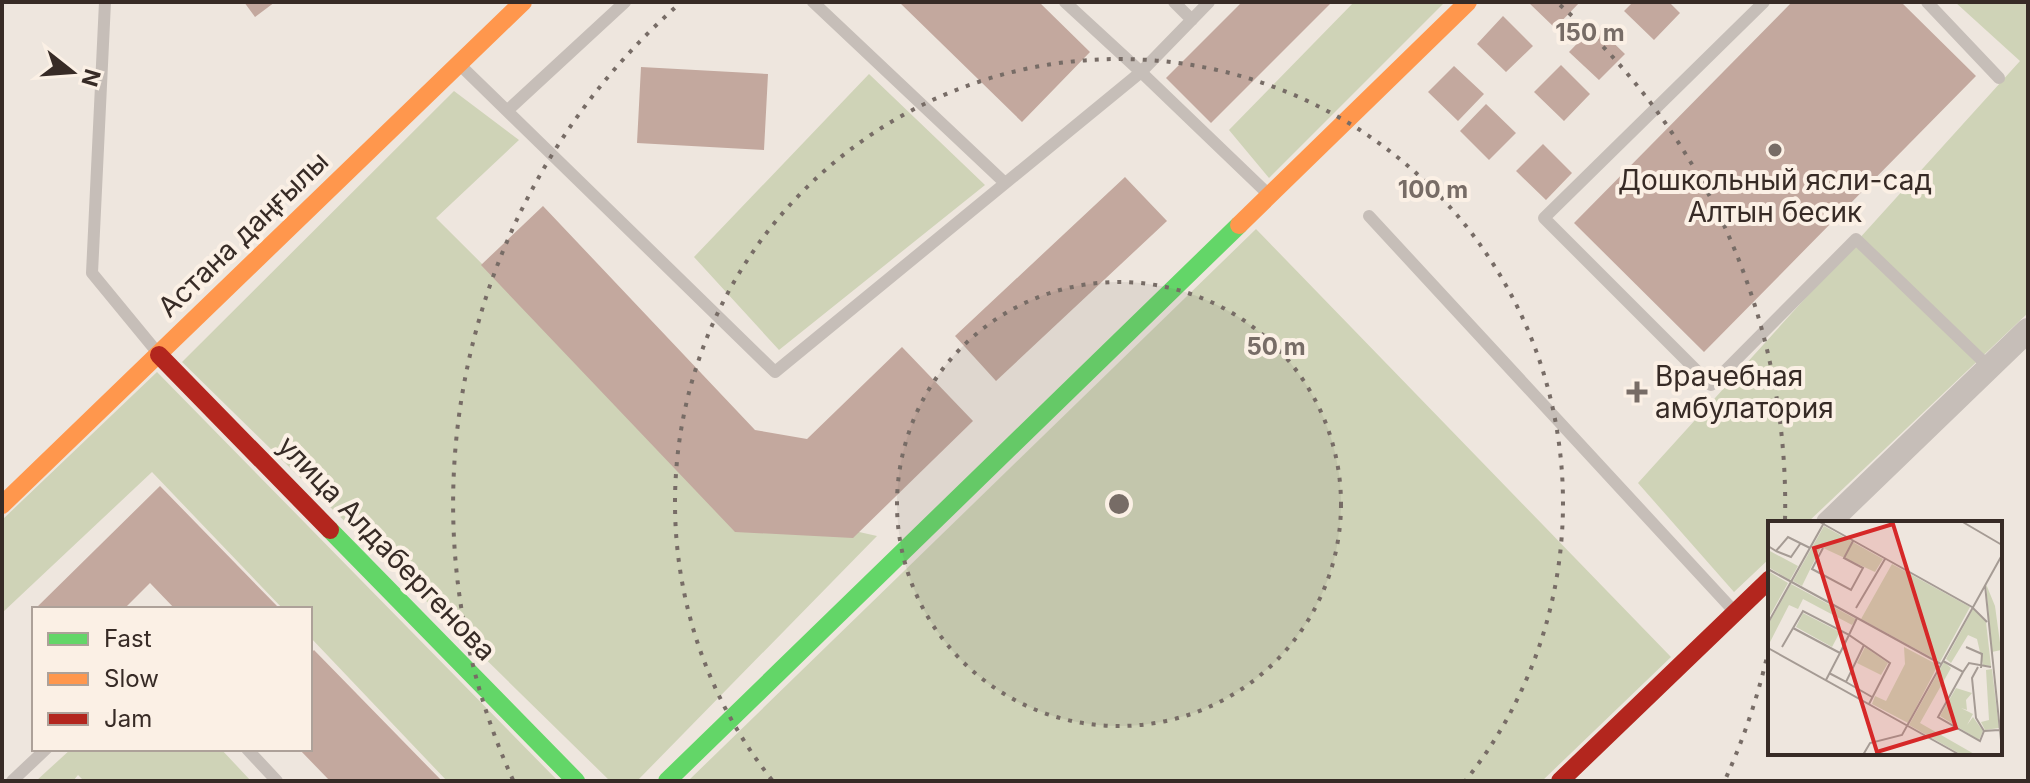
<svg xmlns="http://www.w3.org/2000/svg" width="2030" height="783" font-family="Inter,sans-serif">
<style>
.green{fill:#cfd3b7}
.building{fill:#c3a89e}
.lines{fill:none;stroke-linecap:round;stroke-linejoin:round}
.lane{stroke:#c6beb8;stroke-width:12}
.street{stroke:#c6beb8;stroke-width:24}
.fast{stroke:#63d668;stroke-width:18}
.slow{stroke:#ff974d;stroke-width:18}
.jam{stroke:#b3261e;stroke-width:18}
.ring{fill:none;stroke:#776c66;stroke-width:4;stroke-dasharray:4 8}
.poi-dot{fill:#776c66;stroke:#fbf0e5;stroke-width:3}
.labels{text-anchor:middle;stroke-width:8;stroke-linejoin:round;paint-order:stroke}
.poi-label{font-size:28px;fill:#372b26;stroke:#fbf0e5}
.street-label{font-size:28px;fill:#372b26;stroke:#fbf0e5}
.inset-road{fill:none;stroke:#a59b94;stroke-width:2}
.view{fill:#d62828;fill-opacity:0.15;stroke:#d62828;stroke-width:4}
.inset-edge{fill:none;stroke:#372b26;stroke-width:4}
.centre{fill:#776c66;stroke:#fbf0e5;stroke-width:4}
.ring-label{font-size:24px;text-anchor:middle;font-weight:bold;fill:#776c66;stroke:#fbf0e5;stroke-width:8;stroke-linejoin:round;paint-order:stroke}
</style>
<rect width="100%" height="100%" fill="#eee6de"/>
<path class="green" d="M1354,2H1445L1269,178L1229,130Z
M1955,2H2028V313L1807,523H1770V558L1734,592L1638,483L2020,61Z
M869,74L985,185L779,350L694,257Z
M454,91L519,140L436,218L720,501L877,536L637,781H610L182,362Z
M1256,229L1671,657L1542,781H688Z
M157,372L558,781H447L310,637V609H283L152,472L2,613V520Z
M71,749H221L251,781H84L78,775L73,781H36Z"/>
<path class="building" d="M244,2H275L255,17Z
M899,2H1039L1090,52L1022,122Z
M1242,2H1332L1211,123L1166,78Z
M1528,2H1580L1555,28Z
M1633,2H1669L1680,13L1654,40L1624,11Z
M1792,2H1901L1976,76L1704,352L1574,223Z
M1503,16L1533,46L1506,72L1477,44Z
M1595,25L1625,54L1599,80L1569,52Z
M1561,65L1590,94L1564,121L1534,92Z
M1454,66L1484,94L1458,121L1428,92Z
M641,67L768,74L764,150L637,143Z
M1486,104L1516,133L1489,160L1460,131Z
M1543,144L1572,173L1546,200L1516,171Z
M1125,177L1167,221L996,381L955,336Z
M543,206L755,430L807,439L902,347L973,421L853,538L735,532L481,265Z
M160,486L277,606L274,609H175L150,583L124,609H35Z
M314,650L442,781H330L299,749H310V654Z"/>
<g class="lines">
<path class="lane" d="M105,2L92,273L157,352
M813,2L1005,183
M1174,2L1192,20
M1209,2L1141,72L1267,193
M1764,2L1544,218L1711,385L1856,239L1989,367
M1927,2L1999,78
M461,66L775,372L1141,72L1065,2
M508,110L625,2
M1369,216L1733,610
M247,749L277,781
M12,781L46,749"/>
<path class="street" d="M1828,523L2028,330"/>
<path class="fast" d="M330,530L576,781
M667,781L1239,225"/>
<path class="slow" d="M1239,225L1468,2
M2,505L523,2"/>
<path class="jam" d="M159,355L330,530
M1560,781L1770,579"/>
</g>
<circle cx="1119" cy="504" r="222" fill="#776c66" fill-opacity=".12"/>
<g class="ring">
<circle cx="1119" cy="504" r="222"/>
<path d="M772 780A444 444 0 1 1 1466 780"/>
<path d="M1769 648A666 666 0 0 1 1725 780M513 780A666 666 0 0 1 678 5M1560 5A666 666 0 0 1 1785 521"/>
</g>
<g class="poi-dot">
<circle cx="1775" cy="150" r="8"/>
<path d="M1633 380h8v8h8v8h-8v8h-8v-8h-8v-8h8z"/>
</g>
<g class="labels">
<g class="poi-label">
<text x="1775" y="190">Дошкольный ясли-сад<tspan x="1775" dy="32">Алтын бесик</tspan></text>
<text x="1655" y="386" text-anchor="start">Врачебная<tspan x="1655" dy="32">амбулатория</tspan></text>
</g>
<g class="street-label">
<text transform="translate(243 234) rotate(-44)" y="10">Астана даңғылы</text>
<text transform="translate(387 548) rotate(46)" y="10">улица Алдабергенова</text>
</g>
</g>
<g transform="translate(1768 521)">
<rect width="234" height="234" fill="#eee6de"/>
<path d="M56,5L115,38L107,51L53,26L34,65L25,60ZM0,29L30,45L22,59L0,46ZM124,43L202,86L172,141L93,98ZM0,50L20,62L0,98ZM23,63L88,98L84,104L35,78L30,88L21,84L0,125V104ZM218,63L227,85L233,129L224,131ZM205,88L218,101L223,145L215,144L209,118L200,114L183,142L178,138ZM35,92L72,111L64,126L28,106ZM97,126L120,142L113,154L89,142ZM136,126L170,144L140,202L104,183L107,175L118,180L137,143ZM176,141L183,147L152,202L208,234H194L141,204ZM224,148L231,207L217,209L213,201L221,199L218,149ZM188,167L204,172L198,179L199,189L193,187L205,193L199,204L205,196L215,210L211,219L172,195Z" fill="#cfd3b7"/>
<path class="inset-road" d="M50,0L204,86L219,101M193,0L234,24M0,25L8,30L20,16L42,27M55,27L44,48L83,69L95,47L76,37L85,20M8,30L23,36L32,23M0,48L173,143M217,64L234,229M88,87L117,38M0,102L57,0M25,107L72,132L58,159M14,126L35,90L81,114L89,97M198,126L214,133L213,147M0,127L192,234M72,132L81,114L122,142L101,183M175,140L195,151L201,142L223,146M210,146L204,157L208,197L216,210M195,151L170,196L212,220L216,210L231,209M61,152L78,161L96,124M78,161L104,176M95,234L102,222L134,214L234,34"/>
<path class="view" d="M125,3L188,207L109,231L46,27Z"/>
<rect width="234" height="234" class="inset-edge"/>
</g>
<circle cx="1119" cy="504" r="12" class="centre"/>
<g class="ring-label">
<text x="1590" y="41">150 m</text>
<text x="1433" y="198">100 m</text>
<text x="1276" y="355">50 m</text>
</g>
<rect width="2030" height="783" fill="none" stroke="#372b26" stroke-width="8"/>
<rect x="32" y="607" width="280" height="144" fill="#fbf0e5" stroke="#ada199" stroke-width="2"/>
<rect x="48" y="633" width="40" height="12" fill="#63d668" stroke="#ada199" stroke-width="2"/>
<text x="104" y="647" font-size="24" fill="#372b26">Fast</text>
<rect x="48" y="673" width="40" height="12" fill="#ff974d" stroke="#ada199" stroke-width="2"/>
<text x="104" y="687" font-size="24" fill="#372b26">Slow</text>
<rect x="48" y="713" width="40" height="12" fill="#b3261e" stroke="#ada199" stroke-width="2"/>
<text x="104" y="727" font-size="24" fill="#372b26">Jam</text>
<g transform="translate(72 72) rotate(107)" stroke="#fbf0e5" stroke-width="6" paint-order="stroke">
<path d="M0-6L14 30L0 20L-14 30Z" fill="#372b26"/>
<text y="-12" font-size="22" font-weight="bold" text-anchor="middle" fill="#372b26">N</text>
</g>
</svg>
